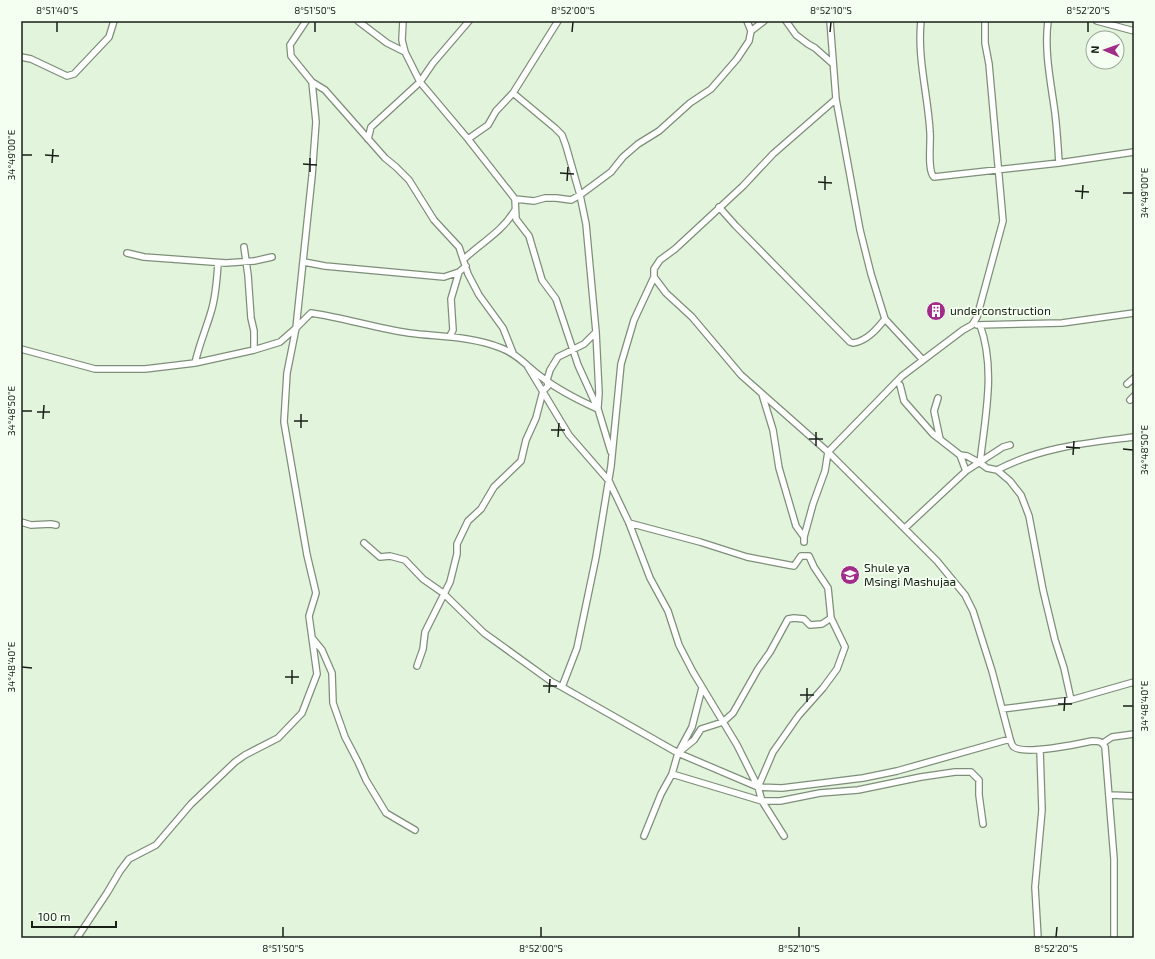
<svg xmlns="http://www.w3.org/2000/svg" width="1155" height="959" font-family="'Exo 2',sans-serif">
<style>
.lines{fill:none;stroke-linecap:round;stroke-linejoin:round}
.minor-casing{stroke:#7e8e79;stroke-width:8}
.minor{stroke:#fff;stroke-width:5.5}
.ticks{fill:none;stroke:#191f17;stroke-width:1.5}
.labels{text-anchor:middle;stroke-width:3.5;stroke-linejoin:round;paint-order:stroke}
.poi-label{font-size:12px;fill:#191f17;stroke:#f4fff1;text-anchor:start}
.neatline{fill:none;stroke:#191f17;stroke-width:1.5}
.ticks-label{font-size:10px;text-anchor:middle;fill:#191f17}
</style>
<rect width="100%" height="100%" fill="#e3f4dd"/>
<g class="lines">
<g class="minor-casing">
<path id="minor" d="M358,21L387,43L405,52L420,82L468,139L515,199L516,219L529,236L542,280L556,299L578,365L598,409L611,452
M403,21L402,40L405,52
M786,21L796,35L808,44L815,48L833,64
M830,21L836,99L860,230L871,274L885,319L922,359
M921,21C917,58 928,95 930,132C931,142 927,171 934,177L1059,163L1134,152
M1048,21C1044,52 1051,83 1055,113C1057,130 1058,146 1059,163
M1097,21L1134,31
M751,31L764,21
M21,57L31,59L67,76L74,74L109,37L114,21
M312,82L325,90L385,158L396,167L409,180L434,220L459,247L468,274L479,295L503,328L513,353
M836,99L773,154L743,186L675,249L660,260L654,269V277L666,293L692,317L741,375L828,452L937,561L965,595L973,611L992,671L1010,739C1011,742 1012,746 1014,747C1024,755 1078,744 1092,741C1098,741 1102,741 1105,747L1114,859V938
M368,139L371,127L420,82L433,63L469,21
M468,139L488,125L496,111L513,93L558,21
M515,199L534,201L545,198H556L571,200L580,195L611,172L623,157L638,144L659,131L690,103L711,89L737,59L749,41L751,31L747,21
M719,207L735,225L850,342L853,343C867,341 877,329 885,319
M244,247L248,275L251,318L254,331V350
M127,253L144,257L226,263L254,261L272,257
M464,259C482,242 502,232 515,210
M304,262L325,266L444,277L459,272L466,266
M654,277L634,320L621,364L611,466L596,557L577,648L562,687L678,753L758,787L782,788L863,778L897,771L1010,739
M977,325L1062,323L1134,313
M980,325C996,369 985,417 980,463L987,468L997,470L1010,481L1021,495L1029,516L1043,590L1055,640L1064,668L1071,700
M596,332L599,393L598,407
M450,336L453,330L451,299L459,272
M21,349L95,369H145L195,363L254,350L280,342L296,328L312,176L316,122L312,82L291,56L290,45L306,21
M195,363C199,345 206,329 211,312C216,296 217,279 218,263
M528,367L569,435L609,481L629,523L650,578L668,611L679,645L693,672L737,745L758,787L762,801L784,836
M1127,384L1134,378
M900,385L904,401L933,434L960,455L966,471
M762,394L773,430L779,468L796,526L804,537
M938,398L934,411L940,439
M1130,400L1134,396
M960,455L967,456L980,463
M997,470C1041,447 1086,443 1134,437
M21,522L31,525L51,524L56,525
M629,523L700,542L747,557L794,566L801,556H809L814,567L828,588L831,618L845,647L837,669L823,688L799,715L773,752L758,787
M905,528L966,471L1003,447L1010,445
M804,542V537L813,504L825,471L828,452L902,376L963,330L972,325L977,317L1003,221L989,64L985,43V21
M364,543L380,557L390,556L405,560L423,579L443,593L484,633L552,682L562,687
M313,639L322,650L332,673L333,703L345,737L358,762L366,780L386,813L415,830
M417,666L423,649L425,632L450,582L457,554V544L468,521L481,509L494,487L521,461L526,440L536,418L543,391L548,386L547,380L550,370L558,357L584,344L596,332L586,224L580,195L566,146L562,135L555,128L513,93
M1002,709L1071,700L1134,682
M1103,743L1112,737L1134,734
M678,753L694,740L701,729L723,722L733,713L758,669L770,652L788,619L794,618L804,619L810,625L822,624L831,618
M672,774L762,801H780L820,793L858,790L921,777L955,772H971L979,780V795L983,824
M1110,795L1134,796
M644,836L661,794L672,774L678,753L692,727L702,688
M77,938L107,893L120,871L129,859L156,845L191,804L235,762L245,755L278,738L302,713L317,674L309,616L316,593L307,555L284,422L287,373L296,328L311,313C344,318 376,328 409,333C440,337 471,336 501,348C517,354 527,366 540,376C558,390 578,400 598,409
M1038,938L1035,887L1042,810L1040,750"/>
</g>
<use href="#minor" class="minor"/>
</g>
<path class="ticks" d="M57,32V22M315,32V22M572,32L573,22M830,32L831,22M1088,32V22M22,155H32M45,155L59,156M52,163L53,149M303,164L317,165M310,172V158M560,173L574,174M567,181L568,167M818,182L832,183M825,190V176M1075,191L1089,192M1123,193H1133M1082,199L1083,185M22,411H32M37,412H50M43,419L44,405M294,421H308M301,428V414M551,430H565M558,437L559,423M809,439H823M816,446V432M1066,447L1080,448M1123,449L1133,450M1073,455L1074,441M22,667L32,668M285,677H299M292,684V670M543,686H557M549,693L550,679M800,695H814M807,702V688M1058,704H1072M1123,706H1133M1064,711L1065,697M283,937V927M541,937V927M799,937V927M1056,937L1057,927"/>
<defs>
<g id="building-disc" transform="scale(1)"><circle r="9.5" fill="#a12d89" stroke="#f4fff1"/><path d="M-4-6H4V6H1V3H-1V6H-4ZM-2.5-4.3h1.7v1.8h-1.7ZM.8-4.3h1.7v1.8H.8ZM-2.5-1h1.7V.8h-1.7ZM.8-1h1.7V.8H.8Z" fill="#fff"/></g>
<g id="school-disc" transform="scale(1)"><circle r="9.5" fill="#a12d89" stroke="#f4fff1"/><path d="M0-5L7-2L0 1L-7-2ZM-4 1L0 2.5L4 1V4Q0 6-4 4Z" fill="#fff"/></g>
</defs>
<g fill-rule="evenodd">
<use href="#building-disc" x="936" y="311"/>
<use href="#school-disc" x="850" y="575"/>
</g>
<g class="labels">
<g class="poi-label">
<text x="950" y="315">underconstruction</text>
<text x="864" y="572">Shule ya<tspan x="864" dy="14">Msingi Mashujaa</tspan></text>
</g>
</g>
<rect width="1155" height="959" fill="none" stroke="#f4fff1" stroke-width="44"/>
<g transform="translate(1105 50) rotate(272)"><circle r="19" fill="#f4fff1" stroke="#9ca59a"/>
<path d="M0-3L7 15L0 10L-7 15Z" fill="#a12d89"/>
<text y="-6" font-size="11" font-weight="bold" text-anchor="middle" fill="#191f17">N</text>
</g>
<path d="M32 921v6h84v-6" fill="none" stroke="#191f17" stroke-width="2"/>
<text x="38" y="921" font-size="12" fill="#191f17" stroke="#f4fff1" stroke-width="3" paint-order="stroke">100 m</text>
<rect x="22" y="22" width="1111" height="915" class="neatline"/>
<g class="ticks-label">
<text x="57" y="14">8°51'40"S</text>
<text x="315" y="14">8°51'50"S</text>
<text x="573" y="14">8°52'00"S</text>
<text x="831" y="14">8°52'10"S</text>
<text x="1088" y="14">8°52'20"S</text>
<text transform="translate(11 155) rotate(-90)" y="4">34°49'00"E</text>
<text transform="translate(1144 193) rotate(-90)" y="4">34°49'00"E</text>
<text transform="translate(11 411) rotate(-90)" y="4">34°48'50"E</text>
<text transform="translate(1144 450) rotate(-90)" y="4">34°48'50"E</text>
<text transform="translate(11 667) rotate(-90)" y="4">34°48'40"E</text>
<text transform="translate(1144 706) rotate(-90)" y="4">34°48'40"E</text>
<text x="283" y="952">8°51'50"S</text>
<text x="541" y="952">8°52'00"S</text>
<text x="799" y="952">8°52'10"S</text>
<text x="1056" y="952">8°52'20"S</text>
</g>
</svg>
